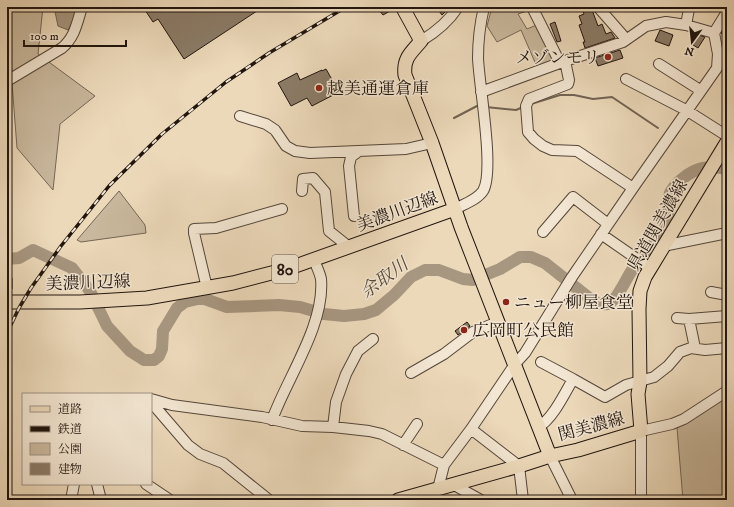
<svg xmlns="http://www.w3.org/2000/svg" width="734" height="507" font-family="'IM FELL DW Pica','Noto Serif JP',serif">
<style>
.green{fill:#c9b89d;stroke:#756656}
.water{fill:#a79680;stroke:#716252}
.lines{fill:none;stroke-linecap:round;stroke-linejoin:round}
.stream{stroke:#716252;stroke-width:2}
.river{stroke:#a79680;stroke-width:12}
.building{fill:#8b7b67;stroke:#21150e}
.minor-casing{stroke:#544639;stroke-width:12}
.major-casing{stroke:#21150e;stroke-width:15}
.minor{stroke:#f3e6d2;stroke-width:10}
.major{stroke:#ecd9ba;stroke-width:13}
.rail-casing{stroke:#21150e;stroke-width:3.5}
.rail{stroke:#f3e6d2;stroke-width:2;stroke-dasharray:6;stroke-linecap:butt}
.poi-dot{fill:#8f2418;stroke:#f3e6d2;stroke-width:1.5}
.labels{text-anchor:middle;stroke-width:3;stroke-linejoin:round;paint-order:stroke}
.shield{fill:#f3e6d2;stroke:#605449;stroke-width:1}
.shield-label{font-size:16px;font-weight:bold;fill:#21150e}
.poi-label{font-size:17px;fill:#21150e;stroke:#f3e6d2;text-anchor:start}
.street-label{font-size:17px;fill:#21150e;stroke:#f3e6d2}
.water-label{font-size:18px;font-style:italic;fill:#57493c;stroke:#f3e6d2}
</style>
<rect width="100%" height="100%" fill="#ecd9ba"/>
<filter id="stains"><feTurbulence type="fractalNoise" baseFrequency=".005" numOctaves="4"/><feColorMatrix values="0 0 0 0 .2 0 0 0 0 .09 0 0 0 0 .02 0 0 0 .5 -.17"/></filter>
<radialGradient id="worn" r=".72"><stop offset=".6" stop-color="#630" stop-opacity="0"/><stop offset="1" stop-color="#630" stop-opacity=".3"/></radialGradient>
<path class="green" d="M7,7H43L38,54L95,96L60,124L53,190L17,148L10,57L7,56Z
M492,7H529L530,10L518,14L527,29L539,24L554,62L537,67L521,30L497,42L487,26Z
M119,191L145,225L146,233L81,242L77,240Z
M727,397V500H683L677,428Z"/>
<path class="water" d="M54,7H77L74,18L68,30L58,26Z"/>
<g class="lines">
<path class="stream" d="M531,104L560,95H574L593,99L612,97L658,128
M486,107L516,110L523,107
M454,118L477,106H480"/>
<path class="river" d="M7,259L19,258L33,250L72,268L90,291L107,326L130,351L144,360H154L159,356L162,349L163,331L177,308L185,302L202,298L227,307L279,305L300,307L324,314L344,316L364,314L376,310L394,295L411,277L425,270H439L463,279L473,280L500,269L520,257H531L545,263L593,301C597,303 603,305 608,304C616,302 627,277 632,270C643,254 660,241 666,223C670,214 667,202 670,193C673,187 677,183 682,179C696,167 709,165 727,169"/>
</g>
<path class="building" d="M148,7H263L184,59L158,19L153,22L145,10Z
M384,7H397L383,15L379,10Z
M436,7H450L442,15Z
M581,7H591L598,26L602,24L606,34L611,32L615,38L585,48L583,42H585L579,25L582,24L579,16L584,14Z
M555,22L561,41L557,42L550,24Z
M727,24V37L721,33Z
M660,30L673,35L669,46L655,41Z
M695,34L705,37L698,48L690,43Z
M620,50L623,58L598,66L595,58Z
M326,69L339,92L312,106L307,98L291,106L278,83L297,73L300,80L322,70V71Z
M7,278H12V289H7Z
M467,322L470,326L458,335L455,331Z"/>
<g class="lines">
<g class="minor-casing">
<path id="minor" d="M532,7L560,63
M598,7L626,39
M686,25L689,9
M421,41C436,32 449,21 458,7
M565,61L569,80L568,84L529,99L526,106L528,132L534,139L543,146L552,150L577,151L633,188
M659,64L700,90
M626,79L686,110L727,136
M7,81L62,48C75,37 77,23 82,7
M481,92L565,61L623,42L646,26L666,22L686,25L714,33
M240,116L266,124L275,130L286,146L295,151L310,153L406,149L432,143
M302,191L303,179L313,178L325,192L329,231L349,247
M455,209C464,204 477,200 483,191C495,171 479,85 478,58C478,41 480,24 484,7
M354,216L349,166L351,157L359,151
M543,232L573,197L608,224
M601,234L650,268
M663,246L727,233
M207,288L194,233V229L216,228L282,209
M711,292L727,295
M677,318L689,319L727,316
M689,319L695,348
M411,373L444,354L473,332L498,322
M573,379L605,397L626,385L654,377L668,366L680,352L691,348L705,350L727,348
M151,399L172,405L262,417L302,426L333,427L369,431L382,434L444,465
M151,402L188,445L200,454L223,463L269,500
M272,420C287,378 325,325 321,279C320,273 316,266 314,259
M333,427L336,402L346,374L358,351L373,339
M538,427C552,420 565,393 573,379L541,362
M471,429L519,466L523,500
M403,445L417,424
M550,456L572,500
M97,484L101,500
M146,484L170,500
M454,485L481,500
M438,489L444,465L471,429L515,364L525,353L572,277L633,188L717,68L718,54L714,33L727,12
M71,500L74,484
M641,500V431L672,424L684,419L727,391"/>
</g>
<g class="major-casing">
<path id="major" d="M404,10L421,41C411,53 403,58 405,75L432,143L461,227L550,456
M7,302H80L147,298L233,283L287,269L455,209
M398,500L519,466L550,456L578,450L641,431L638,394L640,382L639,309L640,291L645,277L727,142"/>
</g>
<use href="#minor" class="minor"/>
<use href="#major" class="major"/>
<g class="rail-casing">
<path id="rail" d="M7,333L19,308L31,288L61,246L109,186L162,134L226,82L269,53L346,7"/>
</g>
<use href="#rail" class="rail"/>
</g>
<g class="poi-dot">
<circle cx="608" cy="57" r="4"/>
<circle cx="319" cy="88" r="4"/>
<circle cx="506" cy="302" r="4"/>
<circle cx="464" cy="330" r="4"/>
</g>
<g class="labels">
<rect class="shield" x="272" y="255" width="26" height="28" rx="3"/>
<g class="shield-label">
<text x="285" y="275">80</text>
</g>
<g class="poi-label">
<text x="600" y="63" text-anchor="end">メゾンモリ</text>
<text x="327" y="94">越美通運倉庫</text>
<text x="514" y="308">ニュー柳屋食堂</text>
<text x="472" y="336">広岡町公民館</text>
</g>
<g class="street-label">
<text transform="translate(397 211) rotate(-20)" y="6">美濃川辺線</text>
<text transform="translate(657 225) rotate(-60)" y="6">県道関美濃線</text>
<text transform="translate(88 282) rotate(-2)" y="6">美濃川辺線</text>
<text transform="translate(591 426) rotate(-15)" y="6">関美濃線</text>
</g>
<g class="water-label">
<text transform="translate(384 278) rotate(-36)" y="6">余取川</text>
</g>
</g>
<rect width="734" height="507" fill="none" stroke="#ecd9ba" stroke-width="24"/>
<rect x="8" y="8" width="718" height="491" fill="none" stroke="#21150e" stroke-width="2"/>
<rect x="12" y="12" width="710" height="483" fill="none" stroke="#21150e"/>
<rect x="22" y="393" width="130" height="92" fill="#f3e6d2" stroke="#9f9284"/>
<rect x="30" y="406" width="20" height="6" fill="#ecd9ba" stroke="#9f9284"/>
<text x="58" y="413" font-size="12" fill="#21150e">道路</text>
<rect x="30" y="426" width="20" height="6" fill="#21150e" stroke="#9f9284"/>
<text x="58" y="433" font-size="12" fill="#21150e">鉄道</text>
<rect x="30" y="443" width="20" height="12" fill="#c9b89d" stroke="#9f9284"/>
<text x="58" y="453" font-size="12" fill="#21150e">公園</text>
<rect x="30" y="463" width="20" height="12" fill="#8b7b67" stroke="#9f9284"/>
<text x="58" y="473" font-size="12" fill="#21150e">建物</text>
<g transform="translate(692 42) rotate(195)" stroke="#f3e6d2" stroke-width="3" paint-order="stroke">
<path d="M0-3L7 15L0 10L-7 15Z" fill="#21150e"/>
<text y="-6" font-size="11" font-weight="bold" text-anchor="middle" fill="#21150e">N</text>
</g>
<path d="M24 40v6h102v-6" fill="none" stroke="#21150e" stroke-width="2"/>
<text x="30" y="40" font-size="12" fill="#21150e" stroke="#f3e6d2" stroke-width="3" paint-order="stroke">100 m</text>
<rect width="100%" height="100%" filter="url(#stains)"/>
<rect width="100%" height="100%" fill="url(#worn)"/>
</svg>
